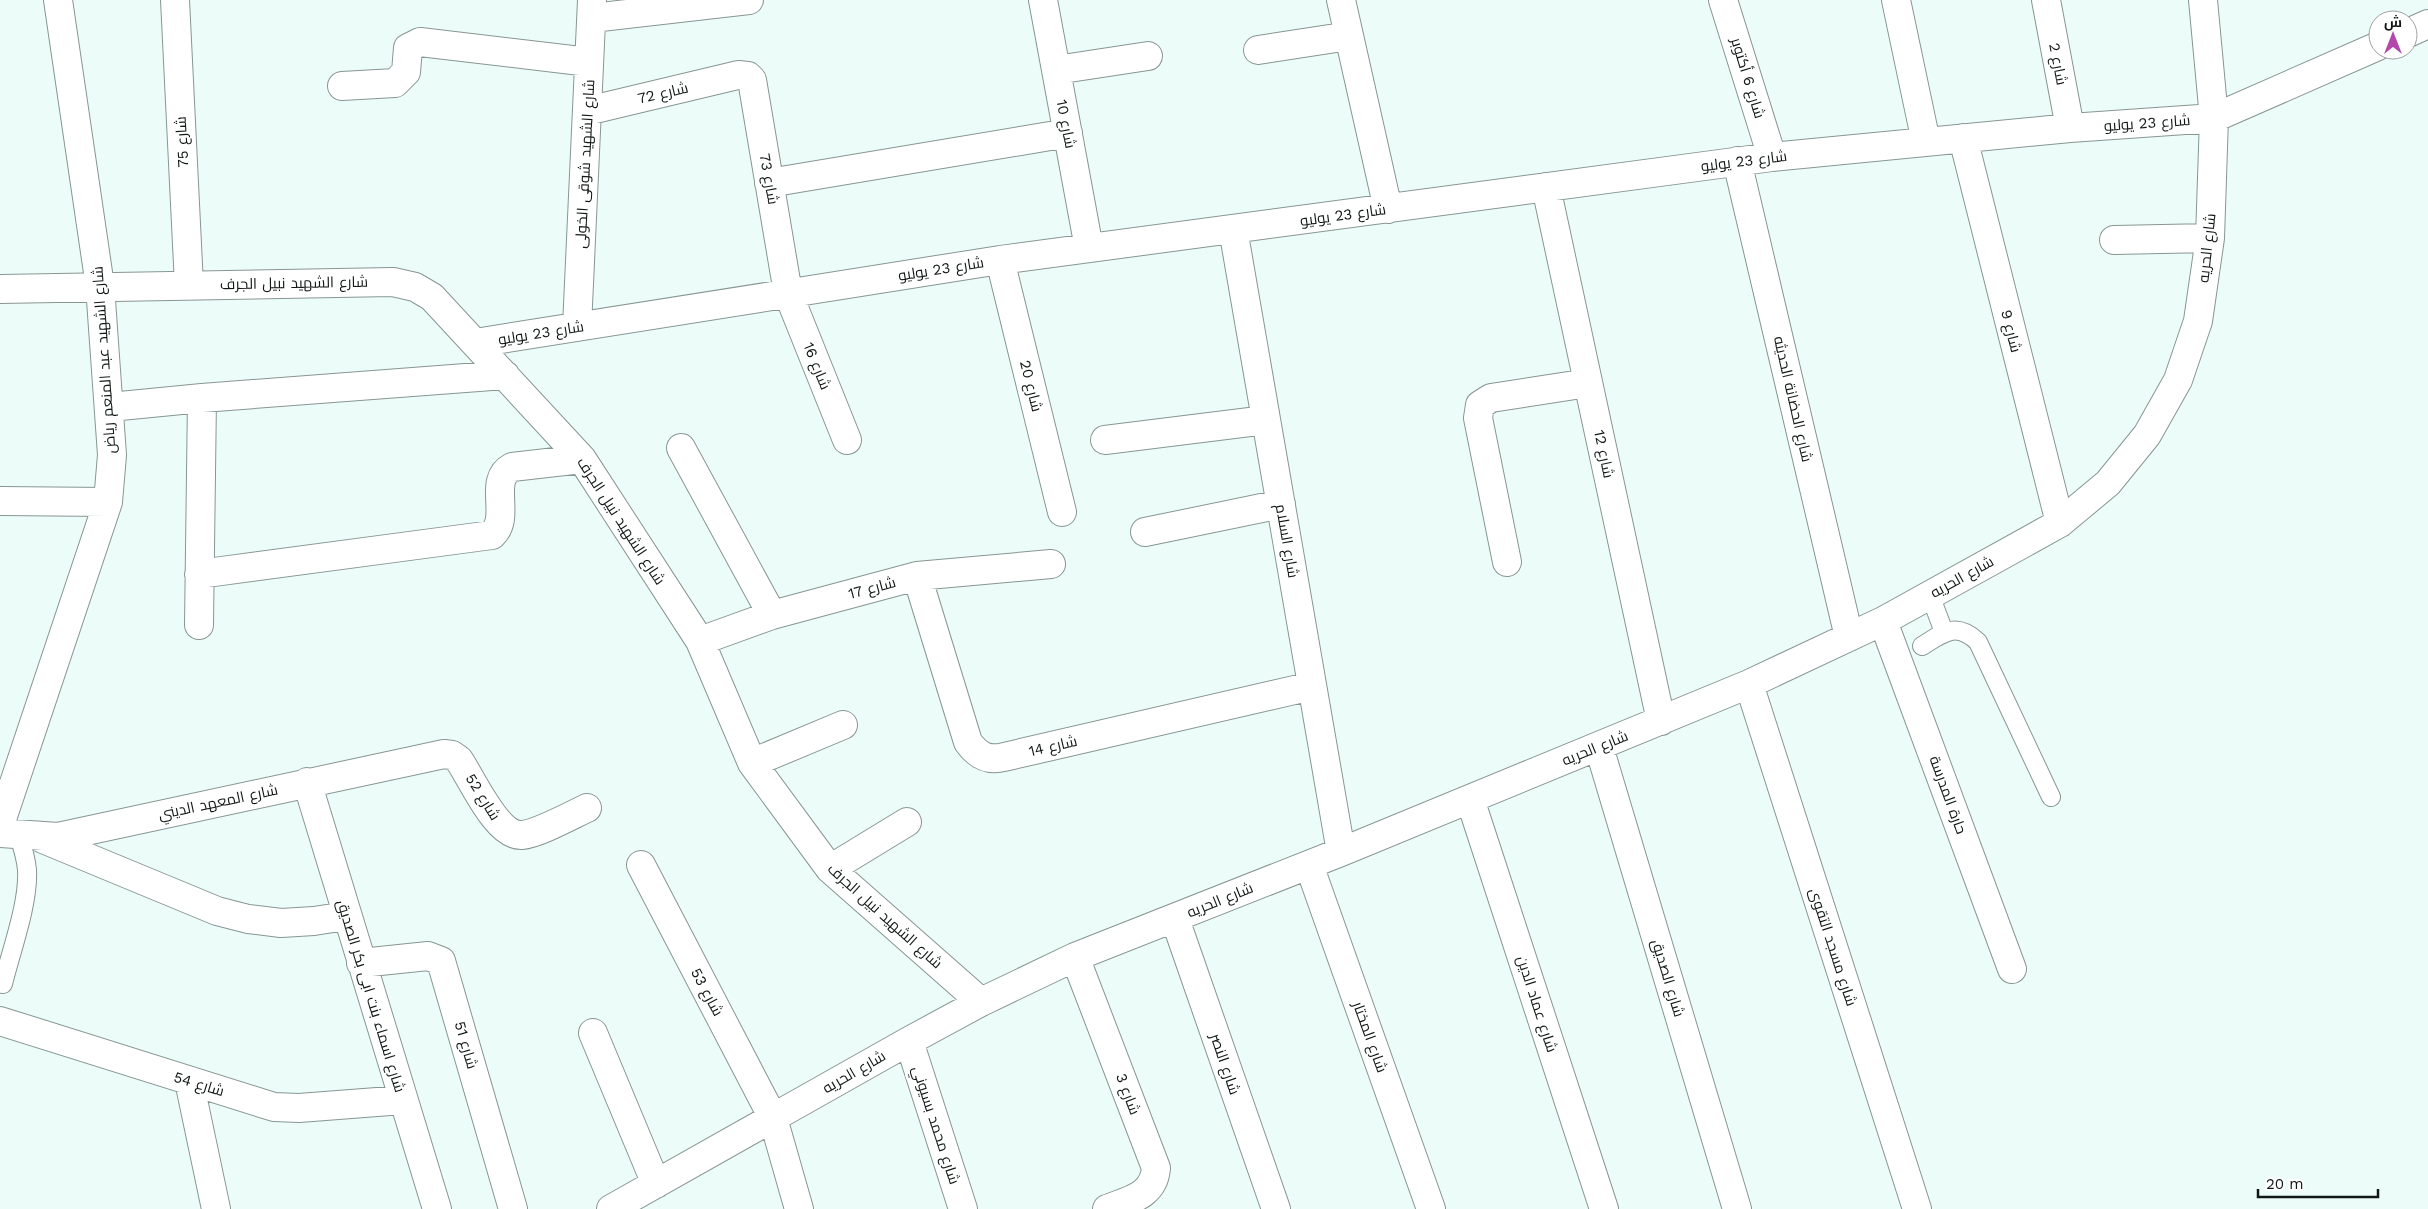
<svg xmlns="http://www.w3.org/2000/svg" width="2428" height="1209" font-family="'Work Sans',Cairo,sans-serif">
<style>
.lines{fill:none;stroke-linecap:round;stroke-linejoin:round}
.lane-casing{stroke:#879693;stroke-width:20}
.street-casing{stroke:#879693;stroke-width:30}
.lane{stroke:#fff;stroke-width:18}
.street{stroke:#fff;stroke-width:28}
.labels{text-anchor:middle;stroke-width:5;stroke-linejoin:round;paint-order:stroke}
.street-label{font-size:15px;fill:#111716;stroke:#fff}
</style>
<rect width="100%" height="100%" fill="#ecfdf9"/>
<g class="lines">
<g class="lane-casing">
<path id="lane" d="M1930,595L1944,632
M1922,646C1943,633 1956,621 1978,642L2051,797
M3,984C11,951 29,903 27,870C26,857 22,845 18,833"/>
</g>
<g class="street-casing">
<path id="street" d="M175,0L189,285
M1043,0L1089,248
M1341,0L1388,209
M1723,0L1772,157
M1896,0L1926,142
M2046,0L2070,128
M592,18L749,0
M2408,33L2428,24
M1258,50L1349,36
M1056,70L1148,56
M342,86L395,83L406,72L408,48L420,42L589,62
M587,111L738,75L748,76L752,80L788,293L847,440
M1963,138L2060,523
M1737,161L1849,637
M769,183L1068,133
M1546,187L1661,721
M1233,229L1341,852
M2114,240L2210,238
M1000,260L1062,512
M0,289L393,282L415,287L432,297L582,459L700,641L752,763L830,869L981,1002
M577,327L592,0
M475,343L1000,260L1772,157L2070,128L2214,118L2378,46
M110,407L202,398L505,375
M1105,440L1266,420
M681,448L772,615
M0,501L108,502
M1145,532L1281,504
M1507,562L1478,418L1480,405L1491,398L1588,383
M199,574L492,535C512,517 487,480 512,467L582,459
M917,576L968,742C978,756 988,761 1004,757L1312,686
M1883,621L2012,969
M199,625L202,398
M700,641L772,615L917,576L1051,564
M1749,684L1917,1209
M1599,747L1737,1209
M752,763L843,725
M307,782L437,1209
M1470,799L1604,1209
M0,825L108,502L112,455L100,286L58,0
M0,833L58,837L444,754L452,755L459,760C472,779 497,837 522,835C537,834 572,815 587,808
M43,839L217,911L248,919L281,923L314,921L346,916
M641,865L773,1118L799,1209
M1309,865L1431,1209
M830,869L907,822
M1175,919L1276,1209
M1075,957L1156,1168C1154,1196 1129,1200 1107,1209
M361,963L428,956L441,961L513,1209
M0,1021L274,1107L299,1108L403,1100
M593,1033L656,1184
M909,1041L963,1209
M189,1081L216,1209
M611,1209L909,1041L981,1002L1075,957L1341,852L1749,684L1883,621L2060,523L2108,483L2147,435L2178,380L2198,321L2210,238L2214,118L2203,0"/>
</g>
<use href="#lane" class="lane"/>
<use href="#street" class="street"/>
</g>
<g class="labels">
<g class="street-label">
<text transform="translate(2058 64) rotate(79)" y="5">شارع 2</text>
<text transform="translate(1748 78) rotate(73)" y="5">شارع 6 أكتوبر</text>
<text transform="translate(663 93) rotate(-13)" y="5">شارع 72</text>
<text transform="translate(2147 123) rotate(-4)" y="5">شارع 23 يوليو</text>
<text transform="translate(1066 124) rotate(79)" y="5">شارع 10</text>
<text transform="translate(182 142) rotate(-93)" y="5">شارع 75</text>
<text transform="translate(1744 161) rotate(-7)" y="5">شارع 23 يوليو</text>
<text transform="translate(585 164) rotate(-87)" y="5">شارع الشهيد شوقى الخولى</text>
<text transform="translate(769 179) rotate(80)" y="5">شارع 73</text>
<text transform="translate(1343 215) rotate(-8)" y="5">شارع 23 يوليو</text>
<text transform="translate(2207 248) rotate(-84)" y="5">شارع الحريه</text>
<text transform="translate(941 269) rotate(-9)" y="5">شارع 23 يوليو</text>
<text transform="translate(294 283) rotate(-1)" y="5">شارع الشهيد نبيل الجرف</text>
<text transform="translate(2011 331) rotate(76)" y="5">شارع 9</text>
<text transform="translate(541 333) rotate(-9)" y="5">شارع 23 يوليو</text>
<text transform="translate(104 360) rotate(-94)" y="5">شارع الشهيد عبد المنعم رياض</text>
<text transform="translate(817 366) rotate(68)" y="5">شارع 16</text>
<text transform="translate(1031 386) rotate(76)" y="5">شارع 20</text>
<text transform="translate(1793 399) rotate(77)" y="5">شارع الحضانة الحديثه</text>
<text transform="translate(1604 454) rotate(78)" y="5">شارع 12</text>
<text transform="translate(621 521) rotate(57)" y="5">شارع الشهيد نبيل الجرف</text>
<text transform="translate(1287 541) rotate(80)" y="5">شارع السلام</text>
<text transform="translate(1962 577) rotate(-29)" y="5">شارع الحريه</text>
<text transform="translate(872 588) rotate(-15)" y="5">شارع 17</text>
<text transform="translate(1053 746) rotate(-13)" y="5">شارع 14</text>
<text transform="translate(1595 748) rotate(-22)" y="5">شارع الحريه</text>
<text transform="translate(1948 795) rotate(70)" y="5">حارة المدرسة</text>
<text transform="translate(483 797) rotate(58)" y="5">شارع 52</text>
<text transform="translate(218 802) rotate(-12)" y="5">شارع المعهد الديني</text>
<text transform="translate(1220 900) rotate(-22)" y="5">شارع الحريه</text>
<text transform="translate(885 916) rotate(42)" y="5">شارع الشهيد نبيل الجرف</text>
<text transform="translate(1833 947) rotate(72)" y="5">شارع مسجد التقوى</text>
<text transform="translate(1668 978) rotate(73)" y="5">شارع الصديق</text>
<text transform="translate(707 992) rotate(62)" y="5">شارع 53</text>
<text transform="translate(371 996) rotate(73)" y="5">شارع اسماء بنت ابى بكر الصديق</text>
<text transform="translate(1537 1004) rotate(72)" y="5">شارع عماد الدين</text>
<text transform="translate(1370 1037) rotate(70)" y="5">شارع المختار</text>
<text transform="translate(466 1045) rotate(74)" y="5">شارع 51</text>
<text transform="translate(1225 1064) rotate(71)" y="5">شارع النصر</text>
<text transform="translate(854 1072) rotate(-30)" y="5">شارع الحريه</text>
<text transform="translate(199 1084) rotate(17)" y="5">شارع 54</text>
<text transform="translate(1128 1094) rotate(69)" y="5">شارع 3</text>
<text transform="translate(936 1125) rotate(72)" y="5">شارع محمد بسيوني</text>
</g>
</g>
<g transform="translate(2393 35)"><circle r="24" fill="#ffffff" stroke="#a0a2a2"/>
<path d="M0-4L9 19L0 12L-9 19Z" fill="#b248a9"/>
<text y="-8" font-size="14" font-weight="bold" text-anchor="middle" fill="#111716">ش</text>
</g>
<path d="M2258 1189v8h120v-8" fill="none" stroke="#111716" stroke-width="2.5"/>
<text x="2266" y="1189" font-size="15" fill="#111716" stroke="#ffffff" stroke-width="4" paint-order="stroke">20 m</text>
</svg>
